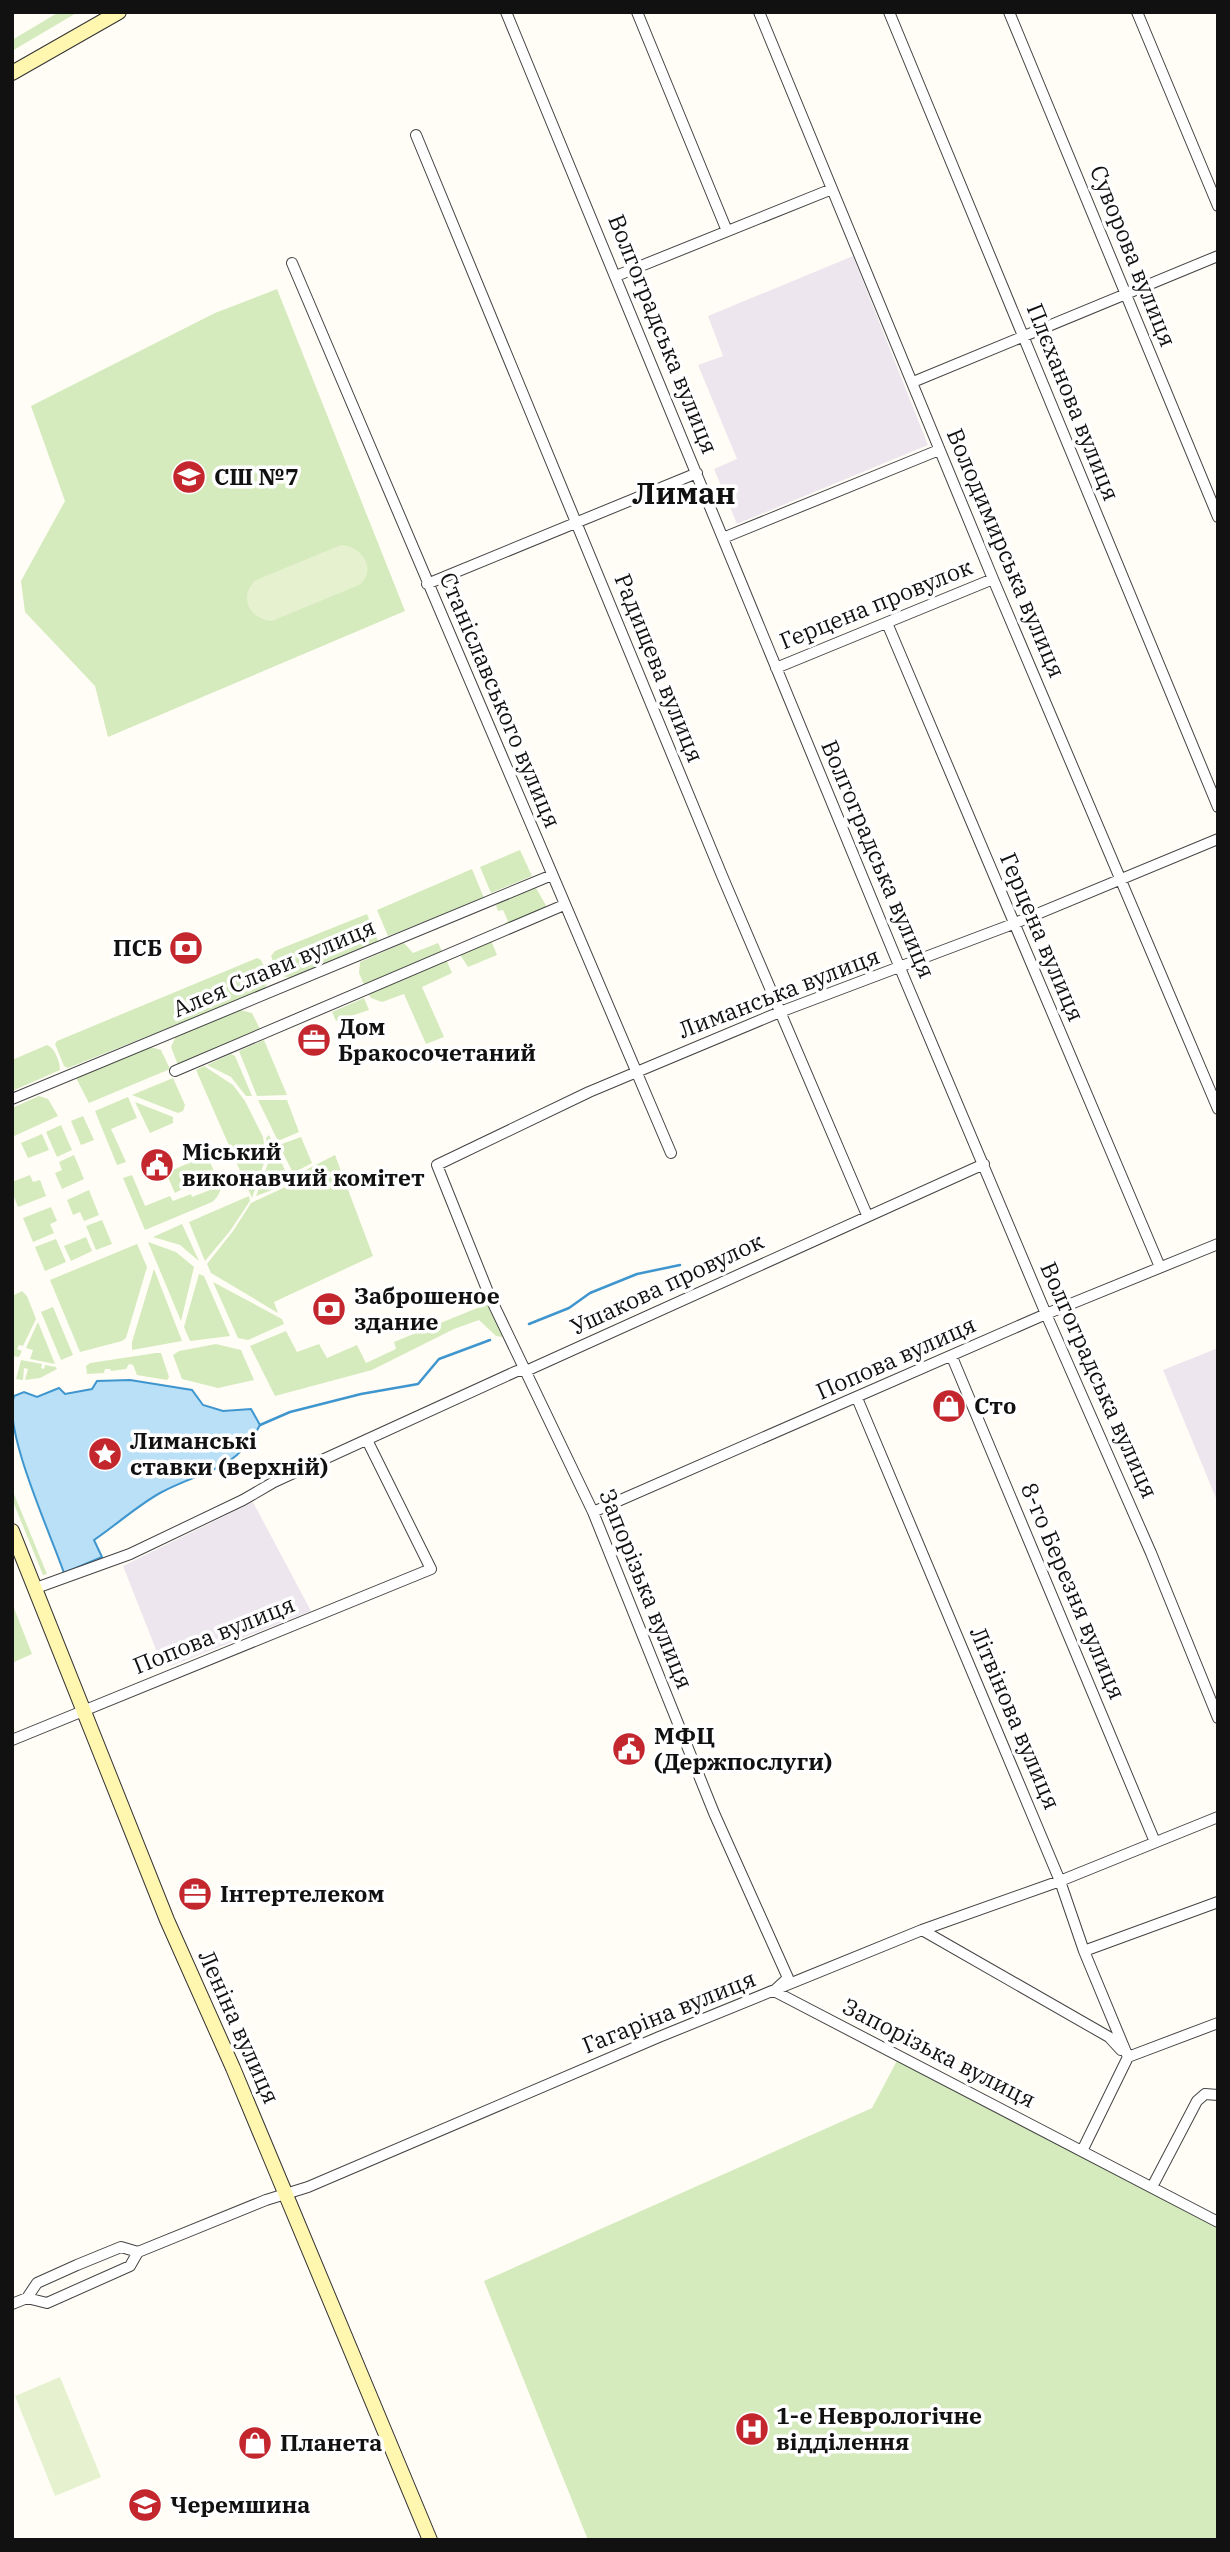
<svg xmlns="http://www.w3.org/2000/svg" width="1230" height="2552" font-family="'IBM Plex Serif',serif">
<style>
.industrial{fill:#eee6ef}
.green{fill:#d5ebbd}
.pitch{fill:#e6f2cf}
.water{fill:#b9e0f7;stroke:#3f96cf;stroke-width:2}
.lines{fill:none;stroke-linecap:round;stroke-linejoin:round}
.stream{stroke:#3f96cf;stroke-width:2.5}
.street-casing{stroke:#444;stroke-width:12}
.secondary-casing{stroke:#333;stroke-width:16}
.street{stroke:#fff;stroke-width:10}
.secondary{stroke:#fff6b0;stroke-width:14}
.labels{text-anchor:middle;stroke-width:7;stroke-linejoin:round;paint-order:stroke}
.street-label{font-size:23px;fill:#111;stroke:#fff}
.poi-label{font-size:23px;font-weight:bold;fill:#111;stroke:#fff;text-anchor:start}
.district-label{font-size:30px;font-weight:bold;fill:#111;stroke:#fff}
</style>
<rect width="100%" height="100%" fill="#fffdf5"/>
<path class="industrial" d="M853,256L928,445L737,524L714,469L737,459L698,365L723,356L708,316Z
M1218,1348V1503L1163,1370Z
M253,1502L311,1611L171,1666L162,1665L123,1566Z"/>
<path class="green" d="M59,12H78L12,51V40Z
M277,289L405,611L108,737L95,686L25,612L21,581L65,501L31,406L215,313Z
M520,850L532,876L491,893L480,867Z
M472,869L484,898L388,936L377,910Z
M536,888L548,909L505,927L504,924L508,921L503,910L498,911L496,906L499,902Z
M367,914L378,941L290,977C277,978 275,966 271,956L275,951Z
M491,940L497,955L468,967L459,953Z
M404,943L413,953L438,943L444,955L365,987L359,973L360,962Z
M257,958L261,960C266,972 273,979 263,990L68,1068L64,1066L55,1044L57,1041Z
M446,959L452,973L422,987L444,1037L426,1044L404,994L382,1002L371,998L367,992Z
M364,998L369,1010L336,1021L332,1012Z
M240,1010L252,1013L261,1031L178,1065L171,1047L176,1036Z
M264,1040L287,1095L257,1096L239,1051Z
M47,1045C55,1048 60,1062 60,1070L12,1091V1060Z
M151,1047L161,1050L170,1069L89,1103L76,1078Z
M231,1054L235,1056L252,1096H246L231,1077L207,1065Z
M204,1066L233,1085L245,1101L263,1137L266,1157L252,1198L196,1070Z
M173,1078L185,1105L183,1111L178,1113L132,1095Z
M39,1096L48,1099L58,1116L12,1137V1108Z
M128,1097L137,1118L111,1129L126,1162L117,1165L95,1111Z
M258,1100H287L299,1132L278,1141Z
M135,1102L173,1117V1123L150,1133Z
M83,1116L94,1140L81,1145L71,1121Z
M61,1125L72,1150L57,1157L46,1132Z
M42,1134L49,1150L28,1158L21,1143Z
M269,1135L289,1179L288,1184L256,1196L270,1158L266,1138Z
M301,1137L312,1163L293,1173L279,1145Z
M74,1155L84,1179L62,1189L55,1173L62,1170L59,1162Z
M207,1155L216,1176L208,1179L206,1176L175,1193L166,1173Z
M335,1155L373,1256L274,1302L278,1313L211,1273L207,1264L233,1231L251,1203L292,1184L294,1176Z
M30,1175L33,1182L40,1180L46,1196L18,1207L12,1192V1182Z
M132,1175L145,1206L170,1196L173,1201L191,1194L192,1197L210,1190L211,1185L219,1182C222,1190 219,1196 212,1202L145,1230L123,1178Z
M89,1190L99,1215L84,1221L80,1212L73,1215L67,1200Z
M249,1196L250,1201L230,1231L205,1261L189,1222Z
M51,1207L57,1221L50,1224L54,1233L33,1242L23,1218Z
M102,1220L112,1244L96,1250L86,1226Z
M182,1224L199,1261L180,1245L153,1237Z
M86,1237L92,1251L71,1261L64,1246Z
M56,1239L66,1262L45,1271L35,1247Z
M148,1242L176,1252L194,1267L181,1321Z
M137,1244L147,1267L126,1338L122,1341L80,1352L50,1280Z
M154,1269L182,1341L132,1350V1342Z
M199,1274L204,1276L230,1336L190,1341L184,1327Z
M213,1282L282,1319L284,1324L248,1340L238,1338Z
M22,1291L27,1296L36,1319L23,1346L19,1345L17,1349L22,1351L19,1357L12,1356V1296Z
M487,1304L503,1337L496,1336L479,1320L454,1329L372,1370L275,1396L250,1346L286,1331L297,1352L319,1344L327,1358L357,1345L366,1363L396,1349L394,1342Z
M53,1307L73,1355L61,1360L41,1312Z
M38,1322L55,1364L30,1359L33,1350L26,1348Z
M216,1344L241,1350L254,1380L218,1388L182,1379L173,1355L179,1351Z
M156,1353H161L169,1377L167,1380L137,1375L133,1365L129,1364L126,1369L111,1371L110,1369H105L104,1373L87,1374L86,1366L90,1363Z
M21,1360L42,1364L41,1368L44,1369L45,1365L56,1367L57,1369L40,1378L25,1380L28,1369L24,1368L23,1380L16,1379Z
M12,1489L47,1574L43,1575L12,1499Z
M12,1603L32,1654L12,1663Z
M900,2055L1218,2222V2536L1215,2540H588L484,2281L872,2108Z"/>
<path class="pitch" d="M341,545C362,546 378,570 359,585L272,621C249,619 238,596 256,580Z
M60,2377L101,2477L55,2496L15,2396Z"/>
<path class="water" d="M130,1380L192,1390L203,1405L223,1411L251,1409L260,1425C233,1474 204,1469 160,1493C137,1506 116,1525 94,1540L102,1557L64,1573C52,1537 2,1429 14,1396L24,1392L37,1397L59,1388L65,1394L92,1389L97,1381Z"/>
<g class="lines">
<path class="stream" d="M529,1324L569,1308L590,1293L637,1274L680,1265
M260,1425L290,1412L361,1394L418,1384L439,1359L490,1340"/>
<g class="street-casing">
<path id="street" d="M506,12L900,968L1046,1314L1151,1553L1218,1718
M637,12L727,231
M759,12L993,579L1218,1109
M889,12L1218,807
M1009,12L1218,517
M1137,12L1218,206
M416,135L723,878L867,1215
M292,263L671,1153
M616,276L832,189
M913,382L1218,256
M723,538L939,450
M427,584L697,473
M887,623L1160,1267
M776,668L993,579
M1218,839L1013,924L780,1012L589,1092L437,1165L490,1297L593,1512L714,1813L788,1978L774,1991L1218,2222
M175,1071L564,905
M12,1099L552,875
M952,1357L1155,1842
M857,1398L1060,1881L1084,1951L1128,2057
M593,1512L1046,1314L1218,1244
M36,1588L130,1554L243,1500L274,1482L517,1371H526L984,1164
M12,1740L431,1569L367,1440
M922,1930L1109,2037L1121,2050
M1084,1951L1218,1902
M1082,2151L1128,2057L1218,2023
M1152,2187L1197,2101L1205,2094L1218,2095
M27,2298L47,2303L130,2266L138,2252
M12,2304L27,2298L37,2283L77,2265L121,2247L138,2252L266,2200L308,2187L659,2037L922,1930L1060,1881L1218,1817"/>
</g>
<g class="secondary-casing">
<path id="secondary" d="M12,73L119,12
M12,1531L167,1920L233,2068L430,2540"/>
</g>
<use href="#street" class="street"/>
<use href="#secondary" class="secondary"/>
</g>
<defs>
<g id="school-disc" transform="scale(1.75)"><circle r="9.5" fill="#c4262e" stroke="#fff"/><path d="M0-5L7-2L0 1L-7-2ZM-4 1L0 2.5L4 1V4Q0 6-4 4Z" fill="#fff"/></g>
<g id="bank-disc" transform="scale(1.75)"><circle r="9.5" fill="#c4262e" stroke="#fff"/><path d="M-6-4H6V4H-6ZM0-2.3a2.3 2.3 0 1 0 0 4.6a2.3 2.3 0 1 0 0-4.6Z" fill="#fff"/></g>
<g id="office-disc" transform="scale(1.75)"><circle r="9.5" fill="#c4262e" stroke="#fff"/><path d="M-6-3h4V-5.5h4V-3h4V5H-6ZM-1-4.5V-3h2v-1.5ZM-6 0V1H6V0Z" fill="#fff"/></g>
<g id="civic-disc" transform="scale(1.75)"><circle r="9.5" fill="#c4262e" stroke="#fff"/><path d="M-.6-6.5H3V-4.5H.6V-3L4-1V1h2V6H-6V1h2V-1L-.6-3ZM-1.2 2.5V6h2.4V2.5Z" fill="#fff"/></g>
<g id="shop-disc" transform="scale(1.75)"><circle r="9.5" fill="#c4262e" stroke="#fff"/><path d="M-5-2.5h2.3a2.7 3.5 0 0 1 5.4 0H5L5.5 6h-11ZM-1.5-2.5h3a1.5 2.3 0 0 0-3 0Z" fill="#fff"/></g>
<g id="sight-disc" transform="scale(1.75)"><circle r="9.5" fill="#c4262e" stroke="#fff"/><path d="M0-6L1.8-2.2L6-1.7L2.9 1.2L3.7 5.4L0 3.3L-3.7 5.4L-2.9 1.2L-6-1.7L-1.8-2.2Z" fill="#fff"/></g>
<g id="hospital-disc" transform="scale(1.75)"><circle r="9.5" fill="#c4262e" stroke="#fff"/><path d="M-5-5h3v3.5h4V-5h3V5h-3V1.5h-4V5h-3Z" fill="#fff"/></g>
</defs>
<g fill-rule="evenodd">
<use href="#school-disc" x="189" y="477"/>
<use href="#bank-disc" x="186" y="948"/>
<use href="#office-disc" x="314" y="1040"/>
<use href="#civic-disc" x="157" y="1165"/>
<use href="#bank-disc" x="329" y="1309"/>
<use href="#shop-disc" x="949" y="1406"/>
<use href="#sight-disc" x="105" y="1454"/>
<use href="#civic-disc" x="629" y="1749"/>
<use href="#office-disc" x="195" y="1894"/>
<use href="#hospital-disc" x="752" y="2429"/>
<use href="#shop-disc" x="255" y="2443"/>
<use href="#school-disc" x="145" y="2505"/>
</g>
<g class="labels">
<g class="street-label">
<text transform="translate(1133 256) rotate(68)" y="8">Суворова вулиця</text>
<text transform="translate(663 334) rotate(68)" y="8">Волгоградська вулиця</text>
<text transform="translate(1073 402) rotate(68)" y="8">Плєханова вулиця</text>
<text transform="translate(1006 553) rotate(67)" y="8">Володимирська вулиця</text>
<text transform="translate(876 604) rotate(-22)" y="8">Герцена провулок</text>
<text transform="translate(659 668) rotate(68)" y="8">Радищева вулиця</text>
<text transform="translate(500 700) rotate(67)" y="8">Станіславського вулиця</text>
<text transform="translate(878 859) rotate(67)" y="8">Волгоградська вулиця</text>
<text transform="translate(1042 937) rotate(67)" y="8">Герцена вулиця</text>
<text transform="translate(274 968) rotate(-23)" y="8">Алея Слави вулиця</text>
<text transform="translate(779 993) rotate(-21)" y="8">Лиманська вулиця</text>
<text transform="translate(667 1284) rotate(-25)" y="8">Ушакова провулок</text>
<text transform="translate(896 1358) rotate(-24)" y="8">Попова вулиця</text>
<text transform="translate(1099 1380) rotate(66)" y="8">Волгоградська вулиця</text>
<text transform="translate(646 1589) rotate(68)" y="8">Запорізька вулиця</text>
<text transform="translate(1073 1591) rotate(67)" y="8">8-го Березня вулиця</text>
<text transform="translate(214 1635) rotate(-22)" y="8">Попова вулиця</text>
<text transform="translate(1015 1718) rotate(67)" y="8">Літвінова вулиця</text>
<text transform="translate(669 2012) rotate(-22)" y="8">Гагаріна вулиця</text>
<text transform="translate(239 2027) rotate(66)" y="8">Леніна вулиця</text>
<text transform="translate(939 2053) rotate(27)" y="8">Запорізька вулиця</text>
</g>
<g class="poi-label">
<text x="214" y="485">СШ №7</text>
<text x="162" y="956" text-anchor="end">ПСБ</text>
<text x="338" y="1035">Дом<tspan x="338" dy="26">Бракосочетаний</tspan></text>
<text x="182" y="1160">Міський<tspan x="182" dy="26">виконавчий комітет</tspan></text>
<text x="354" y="1304">Заброшеное<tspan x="354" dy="26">здание</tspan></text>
<text x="974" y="1414">Сто</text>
<text x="130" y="1449">Лиманські<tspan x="130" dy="26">ставки (верхній)</tspan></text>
<text x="654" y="1744">МФЦ<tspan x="654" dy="26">(Держпослуги)</tspan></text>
<text x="220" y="1902">Інтертелеком</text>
<text x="776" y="2424">1-е Неврологічне<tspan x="776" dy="26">відділення</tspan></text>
<text x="280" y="2451">Планета</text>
<text x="170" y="2513">Черемшина</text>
</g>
<g class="district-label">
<text x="684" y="504">Лиман</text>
</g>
</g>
<rect width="1230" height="2552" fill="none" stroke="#111111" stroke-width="28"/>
</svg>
